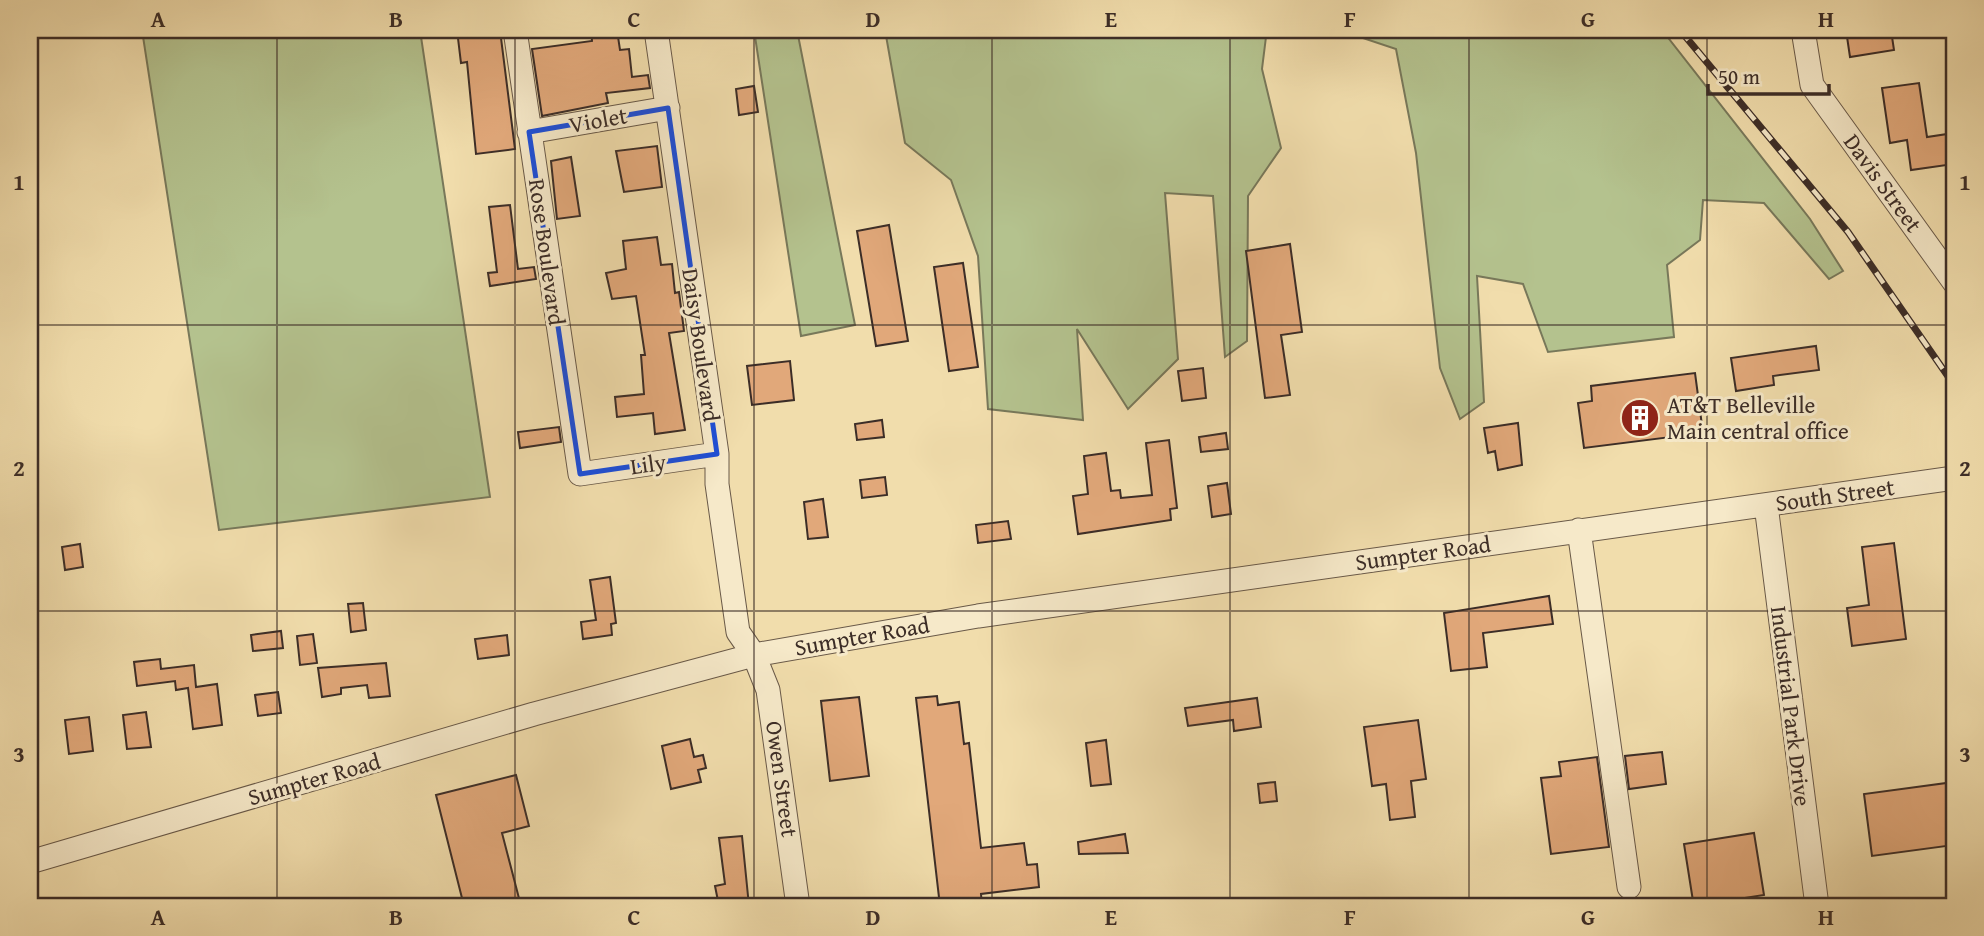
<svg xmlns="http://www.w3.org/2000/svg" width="1984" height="936" font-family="'Gentium Book Plus',serif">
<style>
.green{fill:#b4c28e;stroke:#78785a;stroke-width:2}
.building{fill:#e1a87a;stroke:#3c2d27;stroke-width:2}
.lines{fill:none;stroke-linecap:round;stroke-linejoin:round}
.minor-casing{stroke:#695948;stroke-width:25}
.minor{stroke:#f6e9c9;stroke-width:23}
.rail-casing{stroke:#3c2d27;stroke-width:7}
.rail{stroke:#f6e9c9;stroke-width:4.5;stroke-dasharray:13;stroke-linecap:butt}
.marked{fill:none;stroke:#1d4ed8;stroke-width:5;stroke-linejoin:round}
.grid{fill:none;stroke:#3c2d27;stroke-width:2;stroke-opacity:0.55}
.labels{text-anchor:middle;stroke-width:6;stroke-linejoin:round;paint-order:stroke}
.street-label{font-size:23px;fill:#3c2d27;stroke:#f6e9c9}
.poi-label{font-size:23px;fill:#3c2d27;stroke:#f6e9c9;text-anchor:start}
.neatline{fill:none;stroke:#3c2d27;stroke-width:2.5}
.grid-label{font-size:23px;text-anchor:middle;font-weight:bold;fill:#3c2d27}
</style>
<rect width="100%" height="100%" fill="#f1ddac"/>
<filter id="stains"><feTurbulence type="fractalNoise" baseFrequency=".00286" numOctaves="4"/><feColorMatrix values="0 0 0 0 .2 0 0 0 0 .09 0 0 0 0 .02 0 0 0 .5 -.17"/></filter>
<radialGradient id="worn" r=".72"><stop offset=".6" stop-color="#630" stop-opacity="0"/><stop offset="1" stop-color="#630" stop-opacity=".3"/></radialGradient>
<path class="green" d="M142,30H420L490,497L219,530Z
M754,30H797L855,325L801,336Z
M885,30H1662L1810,219L1843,271L1829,279L1764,203L1703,200L1700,240L1667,265L1674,337L1548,352L1523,284L1477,276L1484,402L1460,419L1440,368L1416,153L1396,49L1360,37H1266L1262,69L1281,148L1248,196L1247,341L1225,357L1213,196L1165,193L1178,359L1128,409L1077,329L1083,420L988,409L978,256L951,180L905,143Z"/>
<path class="building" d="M457,30H500L515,149L476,154L467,62L461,63Z
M591,30H617L620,50L629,49L632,77L648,75L650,88L606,93L608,103L542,116L532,49L592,41Z
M1846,30H1891L1894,50L1850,57Z
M1919,83L1927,137L1954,133V164L1911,170L1907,140L1890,143L1882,88Z
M754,86L758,112L739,115L736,89Z
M657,146L662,187L624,192L616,151Z
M571,157L580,216L557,219L551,161Z
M510,205L518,269L534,267L536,279L490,286L488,273L497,272L489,207Z
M889,225L908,341L876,346L857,231Z
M657,237L661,265L672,264L675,293L679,292L684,331L669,333L685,430L655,434L653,413L617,417L615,397L644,394L641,355H645L636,296L612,299L606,273L626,269L623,241Z
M1290,244L1302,332L1281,335L1290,395L1265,398L1246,251Z
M963,263L978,367L949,371L934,267Z
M1816,346L1819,370L1773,376L1774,385L1736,391L1731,358Z
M790,361L794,400L752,405L747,366Z
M1203,368L1206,398L1182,401L1178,371Z
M1695,373L1703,433L1584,448L1578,403L1592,401L1591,386Z
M882,420L884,437L857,440L855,424Z
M1518,423L1522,465L1498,470L1495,451L1488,453L1484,428Z
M559,427L561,442L520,448L518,432Z
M1226,433L1228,449L1201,452L1199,437Z
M1169,440L1177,508L1170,509L1171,520L1078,534L1073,496L1088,494L1084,456L1106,453L1111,491L1120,490L1121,498L1152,495L1146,443Z
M885,477L887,495L862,498L860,480Z
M1227,483L1231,514L1212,517L1208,486Z
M823,499L828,537L808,539L804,502Z
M1008,521L1011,539L978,543L976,525Z
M1894,543L1906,639L1852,646L1847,608L1869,605L1862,547Z
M80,544L83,567L65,570L62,547Z
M610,577L616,623L611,624L612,635L583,639L581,622L596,620L590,580Z
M1549,596L1553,624L1483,633L1487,667L1451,671L1444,613Z
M363,603L366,630L351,632L348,604Z
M281,631L283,648L253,651L251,635Z
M313,634L317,663L300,665L297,636Z
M507,635L509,655L478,659L475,639Z
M160,659L161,669L194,665L196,687L217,684L222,725L193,729L188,688L176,690L175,681L137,686L134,662Z
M386,663L390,696L369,698L367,685L341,688V694L322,697L318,668Z
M278,692L281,713L258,716L255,695Z
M937,696L938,705L959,702L964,744L969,743L981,848L1024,843L1027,865L1037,864L1039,887L981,894L982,906H969V902L940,906L916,698Z
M859,697L869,776L830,781L821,701Z
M1257,698L1261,727L1234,731L1233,720L1188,726L1185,708Z
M146,712L151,747L127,749L123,715Z
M89,717L93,751L69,754L65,720Z
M1418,720L1426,779L1411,781L1415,817L1390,820L1386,784L1372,786L1364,727Z
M690,739L694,757L703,755L706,768L698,770L701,782L671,789L662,746Z
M1106,740L1111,784L1091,786L1086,743Z
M1662,752L1666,784L1629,789L1625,756Z
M1597,757L1609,847L1551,854L1541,778L1561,776L1559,762Z
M516,775L529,826L502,833L521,906H464L436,795Z
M1275,782L1277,801L1260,803L1258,784Z
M1954,782V845L1872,856L1864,794Z
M1754,833L1764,895L1744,898L1745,906H1707L1706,899L1693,901L1684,844Z
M1125,834L1128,853L1079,854L1078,842Z
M742,836L749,906H719L715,886L725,884L719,838Z"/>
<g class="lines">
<g class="minor-casing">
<path id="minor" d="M515,30L580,474L717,454
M656,30L717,454V484L738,632L754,655L768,690L798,906
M1803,30L1812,85L1954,282
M529,132L668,108
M1766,505L1817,906
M1579,530L1629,887
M30,862L534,714L754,655L978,616L1954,478"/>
</g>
<use href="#minor" class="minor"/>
<g class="rail-casing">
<path id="rail" d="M1680,30L1848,232L1954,385"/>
</g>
<use href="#rail" class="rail"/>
</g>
<path class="marked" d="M668,108L717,454L580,474L529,132Z"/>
<path class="grid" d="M277,30V906M515,30V906M754,30V906M992,30V906M1230,30V906M1469,30V906M1707,30V906M30,325H1954M30,611H1954"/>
<defs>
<g id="building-disc" transform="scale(2.0125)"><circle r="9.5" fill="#8f2418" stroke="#f6e9c9"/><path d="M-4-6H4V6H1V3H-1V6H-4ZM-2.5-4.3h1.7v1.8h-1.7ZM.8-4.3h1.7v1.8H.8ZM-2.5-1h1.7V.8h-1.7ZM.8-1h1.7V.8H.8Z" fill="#fff"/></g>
</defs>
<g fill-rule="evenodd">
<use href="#building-disc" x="1640" y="418"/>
</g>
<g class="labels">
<g class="street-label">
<text transform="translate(598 120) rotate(-10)" y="8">Violet</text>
<text transform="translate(1883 183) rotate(54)" y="8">Davis Street</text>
<text transform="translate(547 252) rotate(82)" y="8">Rose Boulevard</text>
<text transform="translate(701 345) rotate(82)" y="8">Daisy Boulevard</text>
<text transform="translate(648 464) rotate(-8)" y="8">Lily</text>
<text transform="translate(1835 495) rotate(-8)" y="8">South Street</text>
<text transform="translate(1423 553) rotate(-8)" y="8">Sumpter Road</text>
<text transform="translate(862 636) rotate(-10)" y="8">Sumpter Road</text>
<text transform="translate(1791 706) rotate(83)" y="8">Industrial Park Drive</text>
<text transform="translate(314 779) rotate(-16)" y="8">Sumpter Road</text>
<text transform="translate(782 779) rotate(82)" y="8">Owen Street</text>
</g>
<g class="poi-label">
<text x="1667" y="413">AT&amp;T Belleville<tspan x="1667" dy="26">Main central office</tspan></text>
</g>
</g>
<rect width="1984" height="936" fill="none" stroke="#f1ddac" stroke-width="77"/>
<path d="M1708 84v10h121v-10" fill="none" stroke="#3c2d27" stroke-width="3.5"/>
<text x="1718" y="84" font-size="21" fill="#3c2d27" stroke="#f6e9c9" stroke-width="5" paint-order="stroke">50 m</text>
<rect x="38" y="38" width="1908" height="860" class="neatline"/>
<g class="grid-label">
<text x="158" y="27">A</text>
<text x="396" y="27">B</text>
<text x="634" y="27">C</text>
<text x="873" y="27">D</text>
<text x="1111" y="27">E</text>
<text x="1350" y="27">F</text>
<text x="1588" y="27">G</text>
<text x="1826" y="27">H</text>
<text x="19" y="190">1</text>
<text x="1965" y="190">1</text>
<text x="19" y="476">2</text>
<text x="1965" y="476">2</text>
<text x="19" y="762">3</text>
<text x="1965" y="762">3</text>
<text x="158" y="925">A</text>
<text x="396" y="925">B</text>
<text x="634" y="925">C</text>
<text x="873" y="925">D</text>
<text x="1111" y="925">E</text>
<text x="1350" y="925">F</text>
<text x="1588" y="925">G</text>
<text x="1826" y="925">H</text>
</g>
<rect width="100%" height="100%" filter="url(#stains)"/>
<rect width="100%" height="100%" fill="url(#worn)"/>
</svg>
